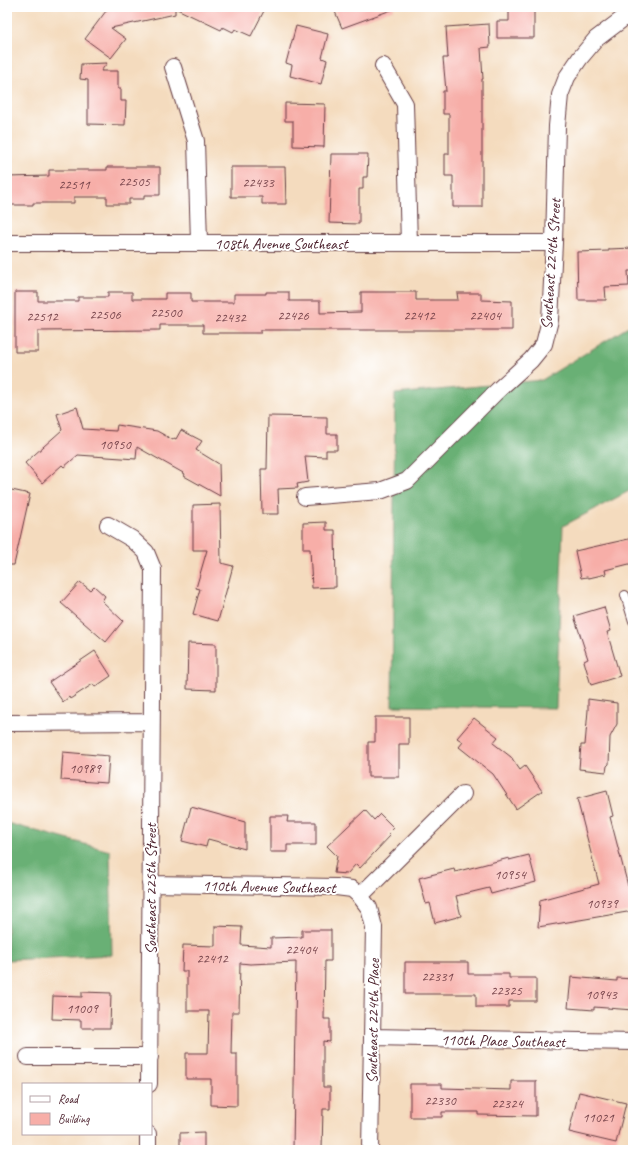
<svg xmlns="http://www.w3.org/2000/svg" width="640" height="1157" font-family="Caveat,sans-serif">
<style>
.forest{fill:#69b075;stroke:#5a6850}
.building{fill:#f7aea8}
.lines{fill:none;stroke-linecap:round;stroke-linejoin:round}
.service-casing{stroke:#643b41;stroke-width:10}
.minor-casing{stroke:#643b41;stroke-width:18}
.service{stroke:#fff;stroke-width:8}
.minor{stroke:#fff;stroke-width:16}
.labels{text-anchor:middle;stroke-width:4;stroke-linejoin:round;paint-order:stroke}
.number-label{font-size:14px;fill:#75434a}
.street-label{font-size:16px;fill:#4a1f2b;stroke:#fff}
</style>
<rect width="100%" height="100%" fill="#fff"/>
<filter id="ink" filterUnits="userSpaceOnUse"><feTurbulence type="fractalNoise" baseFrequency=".025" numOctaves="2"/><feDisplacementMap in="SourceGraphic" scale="8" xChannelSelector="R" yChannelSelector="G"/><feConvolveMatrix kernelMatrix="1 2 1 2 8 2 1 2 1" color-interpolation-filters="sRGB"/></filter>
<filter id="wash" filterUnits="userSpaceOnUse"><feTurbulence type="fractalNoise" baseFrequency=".012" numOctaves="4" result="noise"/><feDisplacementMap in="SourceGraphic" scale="16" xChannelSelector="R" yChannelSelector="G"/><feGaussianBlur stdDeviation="0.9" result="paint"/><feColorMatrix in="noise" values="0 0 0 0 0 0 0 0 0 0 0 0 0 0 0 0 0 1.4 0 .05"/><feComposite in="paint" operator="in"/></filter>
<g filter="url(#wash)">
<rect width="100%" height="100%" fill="#f4dbbe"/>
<path class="forest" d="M633,324V489L563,526L556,708L392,706L395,394L542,380Z
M7,823L110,851L112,955L7,960Z"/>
<g id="blocks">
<path class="building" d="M109,7H266L251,36L235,29L233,32L223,27L221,30L175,8V14L111,28L126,39L111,58L85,39Z
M333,7H393L394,9L342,28Z
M509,9H534V38H497V21H509Z
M489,24L490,47L481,48L483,79H482V207H453V176H445V154H449V114H443V91H446L443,58H448L446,27Z
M296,26L328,34L322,58L327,60L321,84L290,76L292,65L286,63Z
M107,63L101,71H118V89H121V101H126L125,125L88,124V80L80,79L81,64Z
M285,103L325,104L324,147L293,146V121H285Z
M331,154H368L367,177H363V189H359V224L329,223Z
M107,167H160V195H144V199H129V204H107V197H74V203H33V205H7V177L49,176V170H107Z
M231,167H285L286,204H262V197H231Z
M633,248V271H628L629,286L605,287L606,300H578L577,252L609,251V249Z
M15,292H38V301H78V297H108V292H132V299H165V293H191V302H234V294H266V292H289V301H320V313L361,312V292H416V300H458L457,293H481V300L512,301V330H261V333H203V325H160V330L38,331V352H15Z
M77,407L83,429L116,431L117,425L157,431L173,440L174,438L176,439L181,430L202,441L196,450L219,464L220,496L184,476L185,474L137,447L136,459L78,455L64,467L62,465L42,483L25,463L62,430L57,414Z
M268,416L327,417V434H337V450H326V457L305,456L308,482L297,484L298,488L278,489L279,514H262L261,469H267Z
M7,489L30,494L14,565H7Z
M220,504L221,563L233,566L218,621L193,614L200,589L196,588L207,550H193V505Z
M326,522V530H335L336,587L312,588L310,549H303V523Z
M633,538V563L605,570L606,574L589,578L587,577L581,578L575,551Z
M80,582L90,590L94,586L105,596L102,601L123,621L106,642L61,603Z
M604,607L611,631L607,632L620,676L591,685L584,661L588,659L574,616Z
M188,643L216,644V690L187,689Z
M95,651L111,676L95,687L93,684L70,699L69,697L63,702L49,682Z
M588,699L617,703V724L610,737L609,764L607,766L606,772L579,769L581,745H585L588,710Z
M375,717H409V744H399V777H368V742H375Z
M474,718L498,737L493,743L511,757L520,770L525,766L542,791L516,809L493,774L459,747L463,742L457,738Z
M63,752L109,756L107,783L61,780Z
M607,791L613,816L610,817L628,886H633V911L538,927L540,900L599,884L577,799Z
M191,807L245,822V849L208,839L206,847L182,841Z
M365,810L374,820L380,814L394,828L388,834L390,836L360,868L356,864L347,874L334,873L337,856L327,846Z
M270,816H288L287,822H316V845H287V852H270Z
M529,855L536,882L491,894L489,888L456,896L461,916L435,923L430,903L426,904L419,878L454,869L455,872L509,858V860Z
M215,926L242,927L241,945L271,947V938L302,937V930H331V961H325L324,1019H330V1042L323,1041V1087H330V1109H323L322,1150H293L296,962L250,964L240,963L239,1012H232L231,1054H237V1106L211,1105V1079H186V1053H208L209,1011H187V971H182L183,945L215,946Z
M405,962H468V974H509V978H536V1001H509V1007H476V994H405Z
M571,977L617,981V978L633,979V1010L594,1007V1010L568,1008Z
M82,992L111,993L110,1028H81V1020L52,1019L53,996L82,997Z
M511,1081H536V1116L478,1115V1112H442V1117H410V1084H442V1088L511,1090Z
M579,1092L626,1103L616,1143L569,1132Z
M204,1132V1150H180V1133Z"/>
</g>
</g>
<g filter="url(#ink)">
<use href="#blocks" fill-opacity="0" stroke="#643b41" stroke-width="1"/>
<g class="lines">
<g class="service-casing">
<path id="service" d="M625,595L633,621"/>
</g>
<g class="minor-casing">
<path id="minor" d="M383,66L405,104L409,243
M173,67L196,141L199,242
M7,243H554
M305,497L380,491L407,481L497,391L531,360L544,344L550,320L554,243L557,126L560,95L567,77L580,58L596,39L633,11
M108,525L132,539L146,552L153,569L149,1084
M9,723L151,722
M150,884L336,887L352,889L360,896L369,908L374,927L370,1150
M360,896L463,794
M372,1037L633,1042
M28,1057H150
M148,1150V1134"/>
</g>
<use href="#service" class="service"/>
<use href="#minor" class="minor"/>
</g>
</g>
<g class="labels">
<g class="number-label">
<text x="134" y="186">22505</text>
<text x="258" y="187">22433</text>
<text x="74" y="189">22511</text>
<text x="166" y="317">22500</text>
<text x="105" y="319">22506</text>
<text x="293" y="320">22426</text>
<text x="419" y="320">22412</text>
<text x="485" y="320">22404</text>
<text x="42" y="321">22512</text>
<text x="230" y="322">22432</text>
<text x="115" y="449">10950</text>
<text x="85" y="773">10989</text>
<text x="510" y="879">10954</text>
<text x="602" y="908">10939</text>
<text x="301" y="954">22404</text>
<text x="212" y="963">22412</text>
<text x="437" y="981">22331</text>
<text x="506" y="995">22325</text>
<text x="601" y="999">10943</text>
<text x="82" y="1013">11009</text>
<text x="440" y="1105">22330</text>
<text x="507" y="1108">22324</text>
<text x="598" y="1122">11021</text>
</g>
<g class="street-label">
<text x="281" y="249">108th Avenue Southeast</text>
<text transform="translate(550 264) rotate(-86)" y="6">Southeast 224th Street</text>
<text transform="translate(269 886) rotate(1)" y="6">110th Avenue Southeast</text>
<text transform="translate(150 889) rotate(-90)" y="6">Southeast 225th Street</text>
<text transform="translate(372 1021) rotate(-89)" y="6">Southeast 224th Place</text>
<text transform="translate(503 1040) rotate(1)" y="6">110th Place Southeast</text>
</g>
</g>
<rect width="640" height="1157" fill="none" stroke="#fff" stroke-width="24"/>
<rect x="22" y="1083" width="130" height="52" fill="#ffffff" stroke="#b7a5aa"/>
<rect x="30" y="1096" width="20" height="6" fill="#ffffff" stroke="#b7a5aa"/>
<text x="58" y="1103" font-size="12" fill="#4a1f2b">Road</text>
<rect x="30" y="1113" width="20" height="12" fill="#f7aea8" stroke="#b7a5aa"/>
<text x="58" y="1123" font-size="12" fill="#4a1f2b">Building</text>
</svg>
